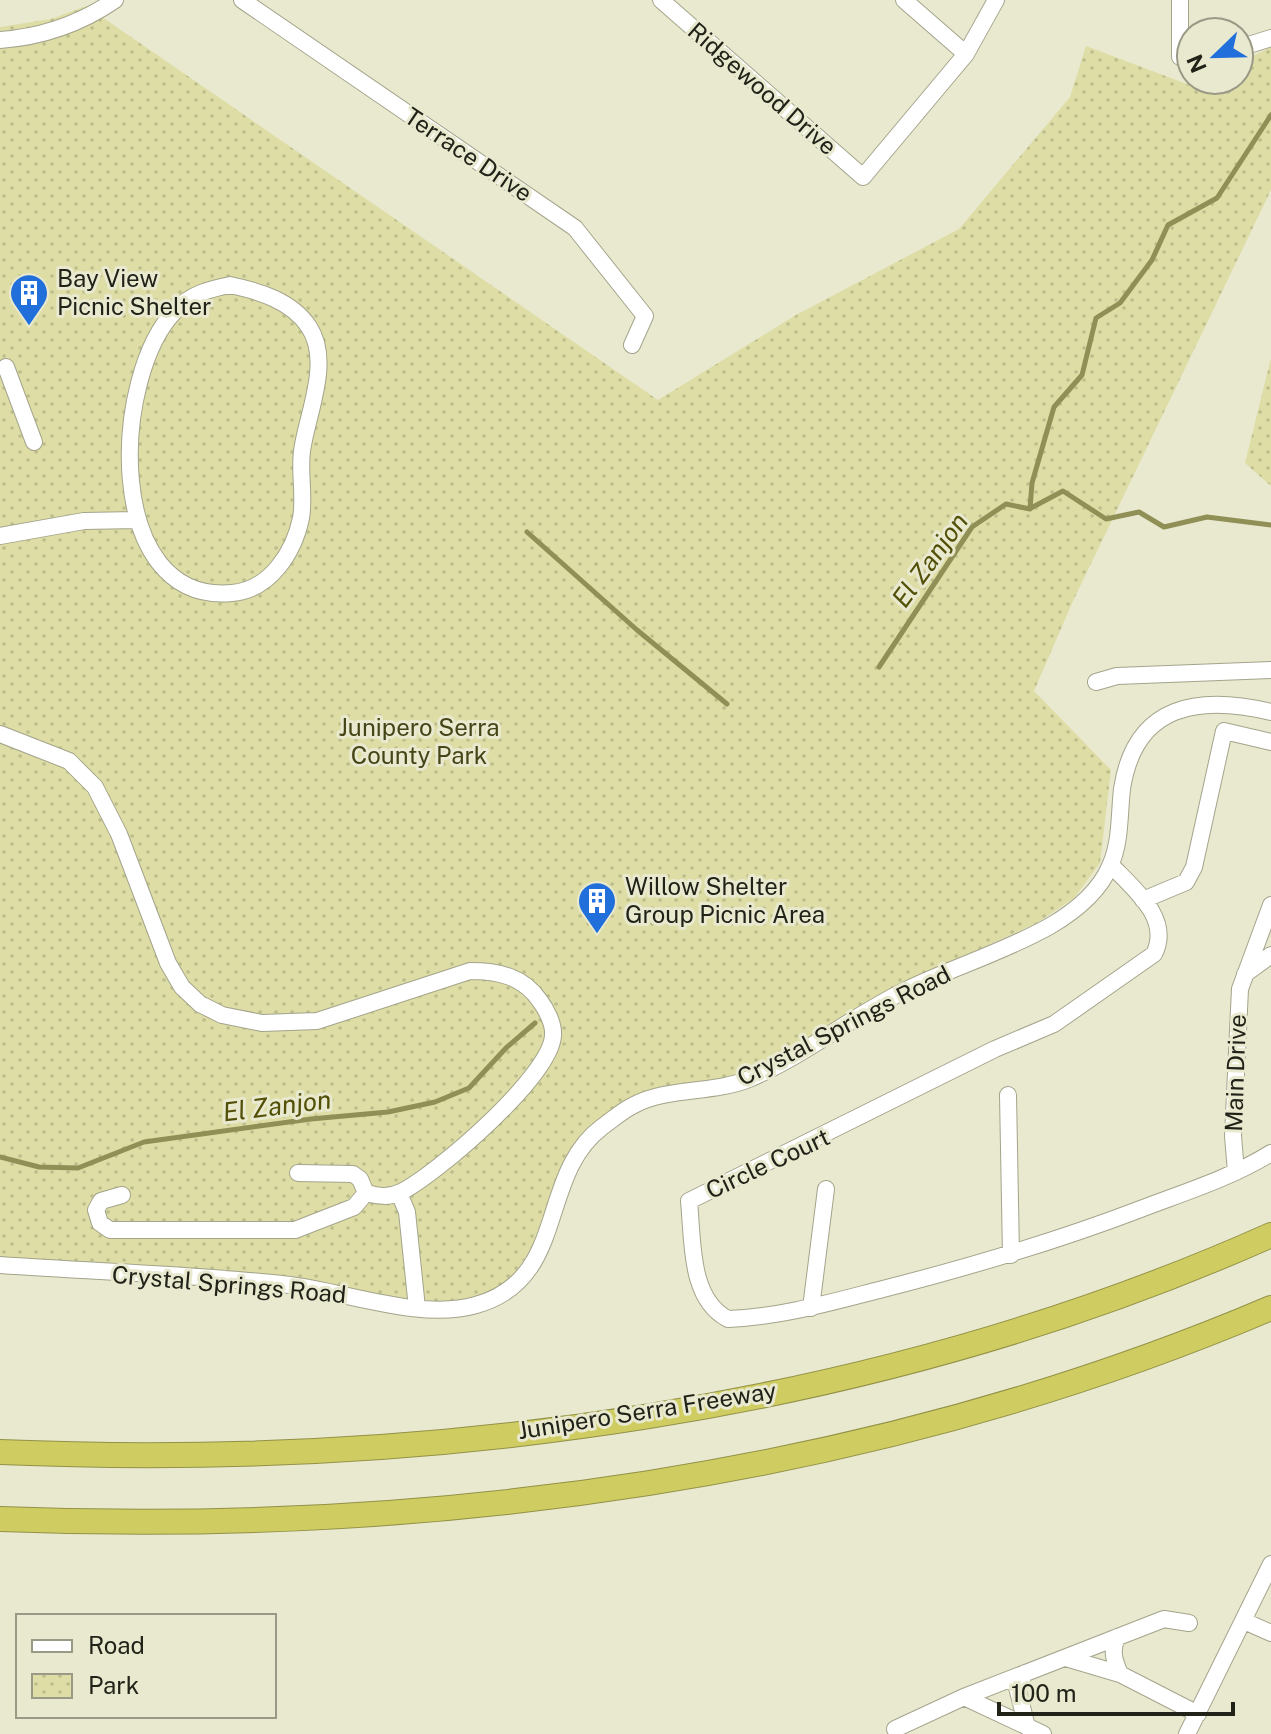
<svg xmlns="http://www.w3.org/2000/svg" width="1271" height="1734" font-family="'Public Sans',sans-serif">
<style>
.park{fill:url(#park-dots)}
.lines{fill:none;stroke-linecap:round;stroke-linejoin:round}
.stream{stroke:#909056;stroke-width:5}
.minor-casing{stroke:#a4a48c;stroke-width:18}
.highway-casing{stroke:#929147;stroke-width:26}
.minor{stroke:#fff;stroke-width:16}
.highway{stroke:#cfcd61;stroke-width:24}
.labels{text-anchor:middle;stroke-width:6;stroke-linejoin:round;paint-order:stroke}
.street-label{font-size:24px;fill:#212218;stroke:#e9e9d0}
.poi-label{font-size:24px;fill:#212218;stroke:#e9e9d0;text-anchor:start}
.park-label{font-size:24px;fill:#464517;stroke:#e9e9d0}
.water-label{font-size:26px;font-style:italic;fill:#525007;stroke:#e9e9d0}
</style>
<defs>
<pattern id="park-dots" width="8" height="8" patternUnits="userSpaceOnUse" patternTransform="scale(2)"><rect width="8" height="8" fill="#dddda5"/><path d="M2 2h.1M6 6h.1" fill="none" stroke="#bdbd8d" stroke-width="1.8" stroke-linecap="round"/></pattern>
</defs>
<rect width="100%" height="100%" fill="#e9e9d0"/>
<path class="park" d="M86,6L658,400L796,315L959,229L1070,97L1086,46L1192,86L1204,80H1239V63L1271,47V190L1073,601L1034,691L1111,770L1100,863L1074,898L1037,923L891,989L735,1080L610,1114L551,1196L532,1246L513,1278L492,1295L440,1303L361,1292L0,1260V27L51,19Z
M1271,358V486L1245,463Z"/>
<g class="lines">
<path class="stream" d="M1031,508L1063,491L1106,519L1139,512L1164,527L1207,517L1271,525
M1030,509L1032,483L1054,407L1082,375L1096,318L1120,303L1152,260L1168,225L1217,198L1271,115
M527,532L637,630L727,704
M879,667L972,527L1006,504L1030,509
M0,1157L39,1167L78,1168L144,1142L311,1119L388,1112L435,1102L469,1088L506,1048L535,1023"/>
<g class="minor-casing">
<path id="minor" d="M242,0L575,228L645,316L632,345
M661,0L863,177L966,54L996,0
M904,0L966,54
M1180,0V57L1191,56
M0,40C42,37 80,24 115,0
M1239,48L1271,38
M230,285C259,291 292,301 309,327C332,362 307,414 302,451C299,473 305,497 301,518C294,552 270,590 232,593C102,605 111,374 176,310C191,294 210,289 230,285Z
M6,367L34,442
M0,536L84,521L136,520
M1096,682L1117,676L1271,670
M0,734L69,761L95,787L119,834L168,963L182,987L200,1004L222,1015L262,1023L317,1021L470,971C498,971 523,976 540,1001C546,1009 554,1024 553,1035C552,1075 437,1174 401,1192C389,1198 378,1196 366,1193
M1111,865C1134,889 1172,919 1154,954L1054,1024L995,1049L689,1201C693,1240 689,1299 728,1319C781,1317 832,1302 883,1289C969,1267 1054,1242 1138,1210C1182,1193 1231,1178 1271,1153
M1143,900L1186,882L1194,867L1224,731L1271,742
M1245,974L1271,955
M1008,1095L1011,1255
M1236,1172L1233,1136L1240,989L1271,905
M399,1193L407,1212L417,1308
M122,1195L101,1201L96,1210L100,1223L110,1230H295L354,1207L366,1193L360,1179L353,1174L298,1173
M0,1265C96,1272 194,1274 290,1285C346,1292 422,1321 476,1305C569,1279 537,1176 602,1127C612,1120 623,1110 634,1105C668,1087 712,1094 749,1079C804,1056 852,1016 906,990C953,967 1004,952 1050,926C1074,912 1099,892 1110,866C1121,842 1119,815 1122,789C1135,703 1200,695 1271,712
M811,1308L826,1189
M1244,1621L1271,1633
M1117,1637C1111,1651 1114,1660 1120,1674
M1066,1658L1120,1674L1198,1714
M1025,1673L1017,1687L1027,1727
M964,1697L1043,1734
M895,1729L964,1697L1164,1619L1189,1623
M1187,1734L1271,1564"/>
</g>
<g class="highway-casing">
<path id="highway" d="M0,1452C428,1470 877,1411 1271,1235
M0,1519C429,1536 874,1477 1271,1308"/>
</g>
<use href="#minor" class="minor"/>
<use href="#highway" class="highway"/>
</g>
<defs>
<g id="building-pin" transform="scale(2)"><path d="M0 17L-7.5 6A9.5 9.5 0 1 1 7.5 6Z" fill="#216fda" stroke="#e9e9d0"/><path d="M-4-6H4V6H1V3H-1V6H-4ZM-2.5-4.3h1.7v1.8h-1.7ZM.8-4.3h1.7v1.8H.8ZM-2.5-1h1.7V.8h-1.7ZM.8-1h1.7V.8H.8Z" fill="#fff"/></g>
</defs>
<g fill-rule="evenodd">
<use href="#building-pin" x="29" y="293"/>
<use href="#building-pin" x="597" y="901"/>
</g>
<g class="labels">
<g class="street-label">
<text transform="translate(762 89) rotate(41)" y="8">Ridgewood Drive</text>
<text transform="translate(468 155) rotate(34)" y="8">Terrace Drive</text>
<text transform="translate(844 1026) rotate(-27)" y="8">Crystal Springs Road</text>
<text transform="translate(1236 1073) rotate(-88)" y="8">Main Drive</text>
<text transform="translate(768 1164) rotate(-25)" y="8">Circle Court</text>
<text transform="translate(229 1285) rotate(5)" y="8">Crystal Springs Road</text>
<text transform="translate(647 1411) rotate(-9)" y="8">Junipero Serra Freeway</text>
</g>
<g class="poi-label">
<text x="57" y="287">Bay View<tspan x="57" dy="28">Picnic Shelter</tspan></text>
<text x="625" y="895">Willow Shelter<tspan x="625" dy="28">Group Picnic Area</tspan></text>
</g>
<g class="park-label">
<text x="419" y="736">Junipero Serra<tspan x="419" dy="28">County Park</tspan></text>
</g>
<g class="water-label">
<text transform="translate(930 560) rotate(-54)" y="9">El Zanjon</text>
<text transform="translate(277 1106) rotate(-7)" y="9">El Zanjon</text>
</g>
</g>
<rect x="16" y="1614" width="260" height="104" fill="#e9e9d0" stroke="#999986" stroke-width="2"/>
<rect x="32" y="1640" width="40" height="12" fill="#ffffff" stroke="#999986" stroke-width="2"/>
<text x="88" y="1654" font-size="24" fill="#212218">Road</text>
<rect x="32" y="1674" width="40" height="24" fill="url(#park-dots)" stroke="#999986" stroke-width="2"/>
<text x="88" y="1694" font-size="24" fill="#212218">Park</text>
<g transform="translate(1215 56) rotate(247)"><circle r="38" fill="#e9e9d0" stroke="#999986" stroke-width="2"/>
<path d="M0-6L14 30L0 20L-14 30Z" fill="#216fda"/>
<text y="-12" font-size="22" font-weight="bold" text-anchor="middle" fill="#212218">N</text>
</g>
<path d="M999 1702v12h234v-12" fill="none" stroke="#212218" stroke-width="4"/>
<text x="1011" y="1702" font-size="24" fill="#212218" stroke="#e9e9d0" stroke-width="6" paint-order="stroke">100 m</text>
</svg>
